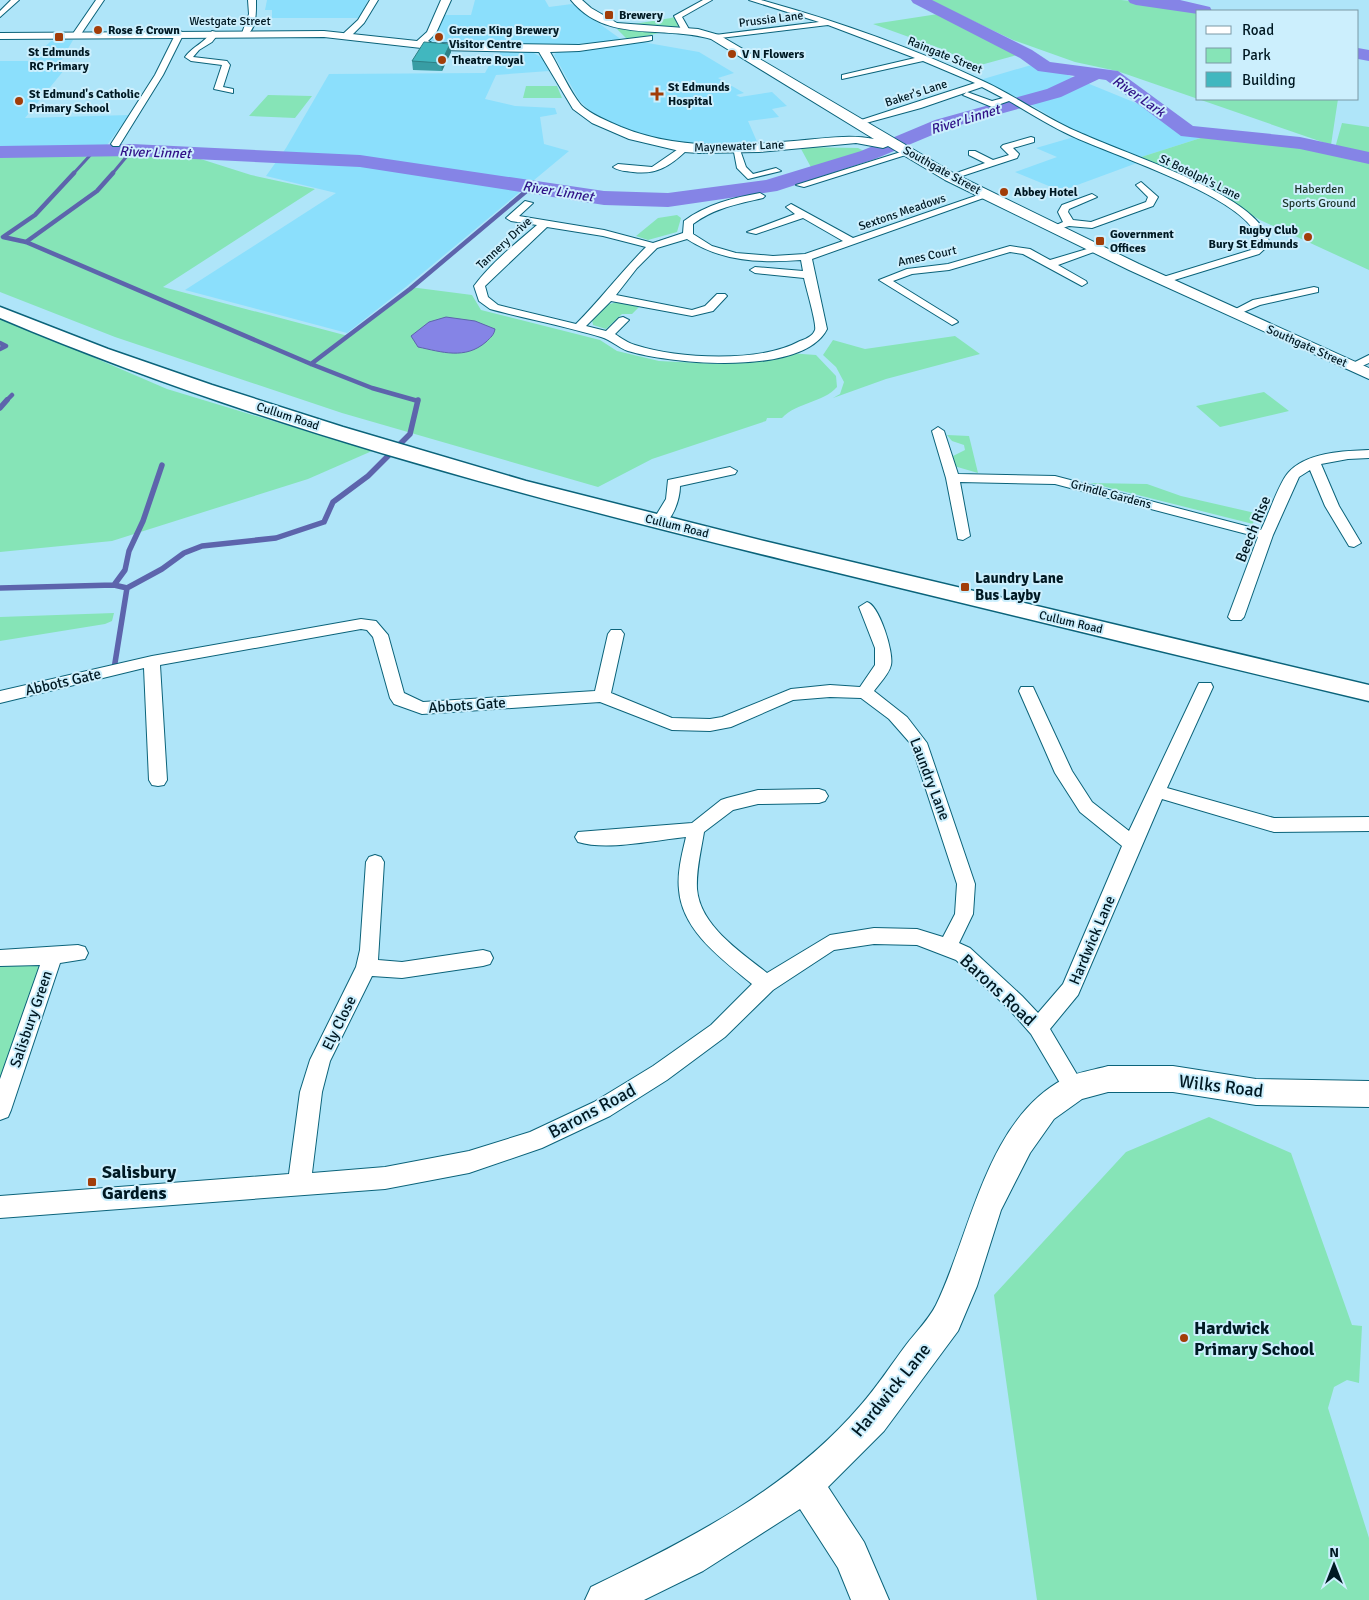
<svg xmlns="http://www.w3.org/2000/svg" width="1369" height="1600" font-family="Signika,sans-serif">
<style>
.built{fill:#8bdffc}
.green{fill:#86e4b7}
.water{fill:#8584e6;stroke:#5d64ac}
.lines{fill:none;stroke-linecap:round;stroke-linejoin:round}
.stream-far2{stroke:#5d64ac;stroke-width:3}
.stream-far1{stroke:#5d64ac;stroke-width:4.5}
.stream{stroke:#5d64ac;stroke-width:5.5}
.river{fill:#8584e6;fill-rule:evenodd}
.street-casing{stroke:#0b637a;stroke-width:2}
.secondary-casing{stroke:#0b637a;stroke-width:2}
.primary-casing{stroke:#0b637a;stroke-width:3}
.street{fill:#fff;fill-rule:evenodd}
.secondary{fill:#fff;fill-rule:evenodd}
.primary{fill:#fff;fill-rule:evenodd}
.wall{fill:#389da4}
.shaded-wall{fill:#2e8086}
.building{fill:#41b7bf;stroke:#2e8086}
.poi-dot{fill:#a23d09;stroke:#cceffd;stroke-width:2}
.labels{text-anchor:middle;stroke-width:4;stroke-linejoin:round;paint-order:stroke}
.far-poi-label{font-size:12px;font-weight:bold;fill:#001923;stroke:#cceffd;text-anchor:start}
.far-street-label{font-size:12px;fill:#001923;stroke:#cceffd}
.far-park-label{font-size:12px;fill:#1c3328;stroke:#cceffd}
.far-water-label{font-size:14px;font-style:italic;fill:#2f1087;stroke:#cceffd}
.street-label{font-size:15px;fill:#001923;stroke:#cceffd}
.poi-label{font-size:15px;font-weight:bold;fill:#001923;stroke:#cceffd;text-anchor:start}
.near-street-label{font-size:18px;fill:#001923;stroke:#cceffd}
.near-poi-label{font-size:18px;font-weight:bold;fill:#001923;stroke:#cceffd;text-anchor:start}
</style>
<rect width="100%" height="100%" fill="#afe5f9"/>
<path class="built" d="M267,0H368L359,18H272V10H265Z
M475,0H545L549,7L572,4L622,40L541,47L428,41L444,15H471Z
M73,40L59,64H69L25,118L129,115L102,152L0,155V61H30L51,41Z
M642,42L699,52L734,73L718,78L744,93L736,95L740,97L772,92L787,106L772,109L779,117L748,121L758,144H705L661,140L621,128L590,111L579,100L554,55L557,52H577Z
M501,50H529L542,58L549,71L496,75L485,99L515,106L555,108L557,114L540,117L544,144L569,151L407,286L347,333L185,290L336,193L266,176L286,148L329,74L485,73L493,58H498Z
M1038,63L1158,112L1184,132L1210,135L1138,158L1070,128L1023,100L980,80Z
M1074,137L1137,163L1061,191L1015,172L1057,157L1036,148Z"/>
<path class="green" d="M929,0H1121L1172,5L1198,13V99H1338L1331,145L1117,71L1075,62L1013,40Z
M938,14L1024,53L977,66L942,49L873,24Z
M674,17L680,28L628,25L671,18Z
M617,29L653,30L659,33L628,40Z
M526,86H557L562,98H523Z
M268,95L312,96L295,118L249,116Z
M1342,123L1369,127V157L1335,148Z
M1210,135L1303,145L1369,160V270L1260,220L1216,193L1138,158Z
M800,147L858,148L868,153L813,171Z
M104,153L188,155L251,175L315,189L163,287L348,336L410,287L472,295L481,310L600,340L617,351L659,361L720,364L788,353L816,355L836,376L837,387C823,403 797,402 782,418H767L766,421L652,459L598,487L342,413L115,337L0,292V154Z
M677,215L681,218L677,232L648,240L636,236L658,218Z
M617,302L639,307L632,314H622L606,329L593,325L592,320L606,305Z
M0,317L167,389L372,451L308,479L112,541L0,552Z
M955,336L980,354L886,379L833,398L840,394L844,382L836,367L823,355L833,340L865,349Z
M1264,392L1289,411L1220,427L1196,406Z
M947,435L969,436L978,473L954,466L953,456L965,450L964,445L952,441Z
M1090,483L1147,484L1181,496L1255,513L1253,524Z
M114,613L112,621L105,624L0,641V617Z
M0,963L37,964L40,974L0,1083Z
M1209,1117L1291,1153L1352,1325L1362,1326L1359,1383L1347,1380L1334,1387L1328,1408L1369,1538V1600H1037L994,1295L1126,1152Z"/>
<path class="water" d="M446,317L475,321L495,329C494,335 491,337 486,342C465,360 442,352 418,347L411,336L429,322Z"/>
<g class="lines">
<path class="stream-far2" d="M73,174L95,150
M112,174L132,150"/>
<path class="stream-far1" d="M74,173L35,215L3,237L26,242L311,364L372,388L418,401
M26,242L97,191L113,173
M0,343L6,346L0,349
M311,364L410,289L530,188
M6,401L12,395"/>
<path class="stream" d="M0,408L7,400
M114,585L125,570L129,551L143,521L162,465
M0,588L114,585L127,588L162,569L184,553L202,546L276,538L324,522L333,502L368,476L410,434L418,400
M114,669L127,588"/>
<path class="river" d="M911,0H932L1032,50L1050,62L1118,71L1193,126L1300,137L1369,152V164L1300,149L1181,136L1106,80L1099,79L1061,97L949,128L875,159L777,191L668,207L604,205L360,167L132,156L0,158V146L132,144L360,155L604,191L668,193L766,180L861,151L935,120L1047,89L1075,76L1038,71L1020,58L913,3Z
M1128,0H1180L1210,7L1212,11H1198V14L1136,5L1130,3Z
M1358,48L1369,50V61L1358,59Z"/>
<g class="street-casing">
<path id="street" d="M11,0H19L0,17V11Z
M96,0H104L79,37H73L72,35Z
M248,0H256C256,11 257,30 246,35L242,33L249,14Z
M370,0H378L364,23L350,37H344V33L358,20Z
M703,0H712L682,17L690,31L683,33L674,16Z
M749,0H761C837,21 913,48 985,82C1017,97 1046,118 1078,132C1123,153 1235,188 1262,227C1266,232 1268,238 1270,244L1259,254L1168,282H1160V278L1251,250L1260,243C1258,239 1256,233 1253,229C1228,192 1115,156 1072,136C1050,126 1030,113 1009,101L992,107L963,95L967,92L992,101L1003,98L982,87L921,108L855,126V122L975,83L923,61L842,79V75L915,58L828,25L712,39V35H715L819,22Z
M180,31L184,33L163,75L119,146H113L111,144L155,75L176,33Z
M212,31L219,33L212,42L199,50L193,57L227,61L230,65L223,87L233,89V93L214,89L222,65L191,61L185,57C193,46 205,43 212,31Z
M1031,137L1034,138V142L1013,148L1019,154L1017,158L953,179L945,177L985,163L969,155V151H975L993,160L1009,155L1001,147L1003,145Z
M684,145L687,146V150C670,166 657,175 633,172C626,171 618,171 613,167L618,164L652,167Z
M733,147H739L746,167L753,174L776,168L781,171L748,179L737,168Z
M904,151L912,153L804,187L796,185Z
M1141,182L1158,197L1153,206L1092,228L1069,226L1059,229L1054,226L1063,222L1058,212L1062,205L1092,194L1097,197L1069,209L1068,212L1073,220L1091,222L1146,202L1148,197L1136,185Z
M760,193L765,196L763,198C738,204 714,208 693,224V234L712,246L736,253L773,256L805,254L843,241L803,218L756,234L747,232L795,214L786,207L791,204L853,238L984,193L992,195L812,259L827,329C803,377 671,364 628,351C619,348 611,340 601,337C565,326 527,319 490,309L479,301L474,286C491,263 515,244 537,225L511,221L506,218L525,201L533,203L519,216L604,230L653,243L683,233L684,221C707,204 733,198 760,193ZM547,227L603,236L646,247C621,272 601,299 576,324L498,305L488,297L485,286ZM687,239C722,262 760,263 801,260L803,271L755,267L750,270L755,273L804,278C806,288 817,324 815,330C813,336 806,339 800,341C760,363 679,359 635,345C628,343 621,338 615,334L629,320L623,317L619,318L606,331L586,326L611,301L692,316L713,311L727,296L725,294H717L705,306L692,310L616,295L637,268L657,248Z
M1010,246L1030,249L1050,260L1097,246L1102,249L1058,265L1086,281L1087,283L1082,286L1023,254L1010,252L949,270L912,274L893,281L956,320L958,322L952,325L879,280L907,269L948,264Z
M1314,287L1318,288V292L1260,305L1234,316L1228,313L1253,300Z
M1369,355V363L1353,370L1347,366Z
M938,427L944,431L958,474L1055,476L1261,530C1268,516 1279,483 1288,473C1306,452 1344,451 1369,450V458L1348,459L1321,464L1339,506L1361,543L1354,547L1349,546L1325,506L1310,470L1299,477L1273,535L1244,617L1241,620H1231L1228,617L1258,537L1055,484L960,482L970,536L963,540L958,539L946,478L932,431Z
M730,467L737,471L735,474L680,486C680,498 673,523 659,526L654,525L652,522L666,499L668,480Z
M867,602C879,605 894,652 891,665C889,674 879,684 874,691L907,717L927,743L975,884L973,914L959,943L970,948L1022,996L1038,1013L1063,984L1122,846L1080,812L1055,773L1019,691L1021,687H1033L1072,771L1092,802L1129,831L1197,687L1199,683H1211L1213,687L1167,788L1274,818L1369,817V831L1274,832L1162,799L1078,995L1050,1029L1085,1088L1081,1095L1074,1098L1067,1095L1031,1034L1008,1008L956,960L917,945L874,944L834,950L773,990L725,1037L667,1080L610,1116L542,1148L469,1173L385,1189L0,1218V1196L289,1174L300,1092L310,1060L356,967L360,950L366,862L369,857L375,855L381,857L384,862L378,960L402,962L483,950L490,952L493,958L490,964L483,966L402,978L372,976L330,1061L322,1092L312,1173L385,1167L469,1151L530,1132L594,1102L653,1066L711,1025L752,984C723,960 682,931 679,890C677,873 682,854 686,837C655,840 607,851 578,842L575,837L578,832L692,823L721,800L727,798L758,790L819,789L825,791L828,796L825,801L819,803L758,804L733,810L704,832C701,851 696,870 697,889C700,926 741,952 767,973L830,935L874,928L917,929L943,937L955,914L957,884L911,744L889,719L861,698L830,697L793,700L731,727L710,731L672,730L600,702L422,714L394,704L390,698L373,637L367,630L361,629L160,665L167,780L164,785L158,786L152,785L149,780L144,668L0,703V691L152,656L361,619L376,621L388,635L404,693L423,702L595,691L608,634L611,630H621L624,634L611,693L672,718L710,719L722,717L791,689L830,685L860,687L875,665V648L859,607Z
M78,945L85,947L88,953L85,959L60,963L11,1110L8,1117L0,1120V1079L40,965L0,966V950Z"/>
</g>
<g class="secondary-casing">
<path id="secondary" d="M441,0H451L436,33L428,41L432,43L579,45L652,36V40L648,41L579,51L550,52C559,67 570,92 581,105C591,115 608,121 621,127C677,150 736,146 794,141C821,139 848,134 874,139L711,39C663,25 607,44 571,0H582L591,8L617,23L698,29L719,35L955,174L1139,264L1369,368V379L1129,270L945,180L888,146L883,148L856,143L759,152L699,153L684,152L629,139L592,123L573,109L539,52L439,50L324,37L0,39V33L324,31L417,41L427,32Z
M1108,1066H1173L1256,1079L1369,1081V1107L1256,1105L1173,1092H1108L1082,1099L1054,1119L1030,1153L1001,1210L977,1286L958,1331L884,1431L828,1487L864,1542L889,1600H851L838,1568L800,1509L703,1571L644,1600H585L591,1587C688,1540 789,1489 860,1406C877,1387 891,1365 906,1345C916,1332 929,1319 936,1305C971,1233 986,1120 1064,1079C1077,1072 1094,1070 1108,1066Z"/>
</g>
<g class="primary-casing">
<path id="primary" d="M0,307L108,349L212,385L343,427L526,481L764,541L1369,685V701C1174,655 980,607 785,560C520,495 252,425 0,318Z"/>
</g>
<use href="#street" class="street"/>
<use href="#secondary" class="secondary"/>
<use href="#primary" class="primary"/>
</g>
<path class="wall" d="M450,44L451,52L442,71L413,70L412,61Z"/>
<path class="shaded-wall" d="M450,44L451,52L442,71L441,63Z"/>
<path class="building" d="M424,42L450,44L441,63L412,61Z"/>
<g class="poi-dot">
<rect x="604" y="10" width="10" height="10" rx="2.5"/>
<circle cx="98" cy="30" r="5"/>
<rect x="54" y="32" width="10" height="10" rx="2.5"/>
<circle cx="439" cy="37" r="5"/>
<circle cx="732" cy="54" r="5"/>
<circle cx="442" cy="60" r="5"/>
<path d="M654.5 86.5h5v5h5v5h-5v5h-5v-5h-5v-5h5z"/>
<circle cx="19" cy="101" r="5"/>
<circle cx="1004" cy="192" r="5"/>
<circle cx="1308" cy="237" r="5"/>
<rect x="1095" y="236" width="10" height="10" rx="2.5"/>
<rect x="960" y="582" width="10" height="10" rx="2.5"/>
<rect x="87" y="1177" width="10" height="10" rx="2.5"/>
<circle cx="1184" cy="1338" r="5"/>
</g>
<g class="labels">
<g class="far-poi-label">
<text x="619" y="19">Brewery</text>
<text x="108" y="34">Rose &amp; Crown</text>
<text x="449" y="34">Greene King Brewery<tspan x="449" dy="14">Visitor Centre</tspan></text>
<text x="59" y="56" text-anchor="middle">St Edmunds<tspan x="59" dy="14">RC Primary</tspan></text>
<text x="742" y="58">V N Flowers</text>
<text x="452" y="64">Theatre Royal</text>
<text x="668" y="91">St Edmunds<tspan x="668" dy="14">Hospital</tspan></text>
<text x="29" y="98">St Edmund's Catholic<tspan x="29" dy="14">Primary School</tspan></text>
<text x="1014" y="196">Abbey Hotel</text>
<text x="1298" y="234" text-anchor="end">Rugby Club<tspan x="1298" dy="14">Bury St Edmunds</tspan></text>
<text x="1110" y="238">Government<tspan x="1110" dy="14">Offices</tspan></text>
</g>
<g class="far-street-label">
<text transform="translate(771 19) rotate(-7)" y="4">Prussia Lane</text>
<text x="230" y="25">Westgate Street</text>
<text transform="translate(945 55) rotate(22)" y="4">Raingate Street</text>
<text transform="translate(916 93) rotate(-18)" y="4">Baker's Lane</text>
<text transform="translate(739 146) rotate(-2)" y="4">Maynewater Lane</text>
<text transform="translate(942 170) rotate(29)" y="4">Southgate Street</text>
<text transform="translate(1200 177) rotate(26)" y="4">St Botolph's Lane</text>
<text transform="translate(902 212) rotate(-19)" y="4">Sextons Meadows</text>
<text transform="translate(504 243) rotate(-43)" y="4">Tannery Drive</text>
<text transform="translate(927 256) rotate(-12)" y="4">Ames Court</text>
<text transform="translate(1307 346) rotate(24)" y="4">Southgate Street</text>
<text transform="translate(288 416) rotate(18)" y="4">Cullum Road</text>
<text transform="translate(1111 494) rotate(15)" y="4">Grindle Gardens</text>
<text transform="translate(677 526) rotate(14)" y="4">Cullum Road</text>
<text transform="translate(1071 622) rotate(13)" y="4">Cullum Road</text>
</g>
<g class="far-park-label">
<text x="1319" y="193">Haberden<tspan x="1319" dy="14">Sports Ground</tspan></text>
</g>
<g class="far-water-label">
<text transform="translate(1139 96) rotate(35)" y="5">River Lark</text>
<text transform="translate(965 119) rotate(-17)" y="5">River Linnet</text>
<text transform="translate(155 152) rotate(2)" y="5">River Linnet</text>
<text transform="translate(558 191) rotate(9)" y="5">River Linnet</text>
</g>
<g class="street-label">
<text transform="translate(1253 529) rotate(-68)" y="5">Beech Rise</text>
<text transform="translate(63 682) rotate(-13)" y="5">Abbots Gate</text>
<text transform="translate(467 705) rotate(-4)" y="5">Abbots Gate</text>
<text transform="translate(930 779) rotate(69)" y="5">Laundry Lane</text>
<text transform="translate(1092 940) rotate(-67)" y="5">Hardwick Lane</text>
<text transform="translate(31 1019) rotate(-71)" y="5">Salisbury Green</text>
<text transform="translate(339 1023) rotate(-64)" y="5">Ely Close</text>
</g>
<g class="poi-label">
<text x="975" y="583">Laundry Lane<tspan x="975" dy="17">Bus Layby</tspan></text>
</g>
<g class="near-street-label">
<text transform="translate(998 990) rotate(43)" y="6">Barons Road</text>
<text transform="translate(1221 1086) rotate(7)" y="6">Wilks Road</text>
<text transform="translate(592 1111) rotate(-28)" y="6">Barons Road</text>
<text transform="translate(891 1390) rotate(-51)" y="6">Hardwick Lane</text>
</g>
<g class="near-poi-label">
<text x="102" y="1178">Salisbury<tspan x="102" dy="21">Gardens</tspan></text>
<text x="1194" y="1334">Hardwick<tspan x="1194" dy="21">Primary School</tspan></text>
</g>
</g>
<rect x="1196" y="10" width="162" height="90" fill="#cceffd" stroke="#7a99a6"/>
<rect x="1206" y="26" width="25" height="8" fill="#ffffff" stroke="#7a99a6"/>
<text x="1242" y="35" font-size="15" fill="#001923">Road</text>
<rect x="1206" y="48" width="25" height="15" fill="#86e4b7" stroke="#7a99a6"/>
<text x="1242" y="60" font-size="15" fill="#001923">Park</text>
<rect x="1206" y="72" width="25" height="15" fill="#41b7bf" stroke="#7a99a6"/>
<text x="1242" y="85" font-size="15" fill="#001923">Building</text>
<g transform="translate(1334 1565)" stroke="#cceffd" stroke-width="4" paint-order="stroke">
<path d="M0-4L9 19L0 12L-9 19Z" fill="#001923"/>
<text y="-8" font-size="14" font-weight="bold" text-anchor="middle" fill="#001923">N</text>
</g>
</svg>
